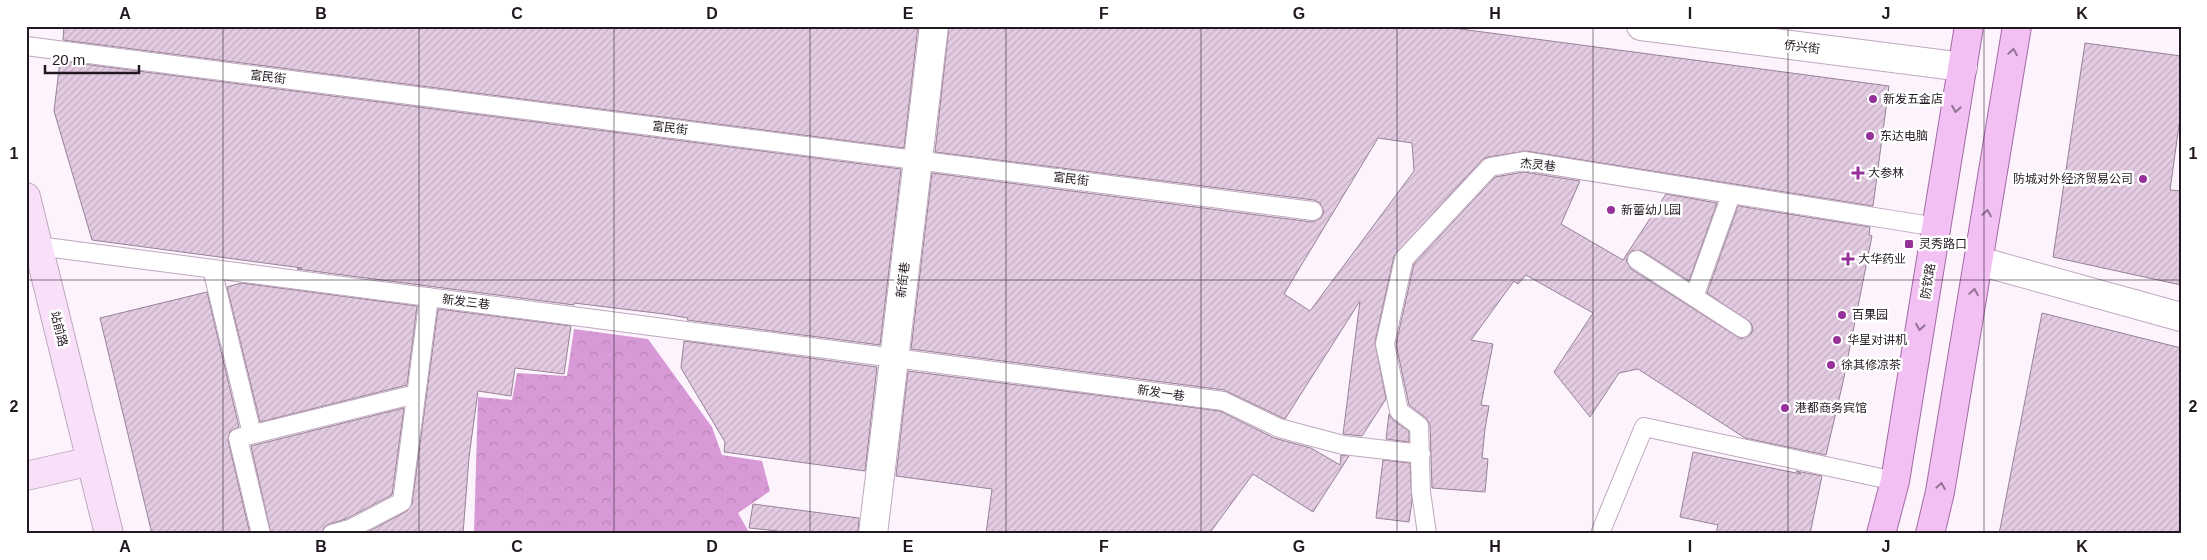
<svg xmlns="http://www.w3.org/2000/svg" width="2207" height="560" font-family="Arial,'Noto Sans SC',sans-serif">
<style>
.forest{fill:url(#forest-crowns)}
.building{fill:url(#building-hatch);stroke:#978297;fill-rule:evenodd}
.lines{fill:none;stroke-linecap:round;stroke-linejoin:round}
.lane-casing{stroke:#bfa8be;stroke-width:20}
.street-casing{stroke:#bfa8be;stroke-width:30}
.secondary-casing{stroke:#bfa8be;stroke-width:30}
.primary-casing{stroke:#a36aa3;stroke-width:30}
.lane{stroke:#fff;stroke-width:18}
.street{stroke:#fff;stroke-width:28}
.secondary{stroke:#f8e0f8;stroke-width:28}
.primary{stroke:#f2c0f2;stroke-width:28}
.oneway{stroke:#947494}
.grid{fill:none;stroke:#211821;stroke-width:1;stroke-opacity:0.55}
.poi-dot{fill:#953198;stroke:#fff;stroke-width:2}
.labels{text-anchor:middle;stroke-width:5;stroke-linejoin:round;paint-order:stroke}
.street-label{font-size:12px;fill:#211821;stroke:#fff}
.poi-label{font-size:12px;fill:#211821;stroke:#fff;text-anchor:start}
.neatline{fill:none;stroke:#211821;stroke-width:2}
.grid-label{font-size:16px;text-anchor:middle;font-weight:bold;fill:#211821}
</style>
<defs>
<pattern id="forest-crowns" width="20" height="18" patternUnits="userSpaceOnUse" patternTransform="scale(1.25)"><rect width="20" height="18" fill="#d79ad6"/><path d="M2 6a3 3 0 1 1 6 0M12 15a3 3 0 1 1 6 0" fill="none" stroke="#b884b7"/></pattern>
<pattern id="building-hatch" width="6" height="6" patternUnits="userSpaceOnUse" patternTransform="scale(1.25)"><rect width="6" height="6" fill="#e3cbe2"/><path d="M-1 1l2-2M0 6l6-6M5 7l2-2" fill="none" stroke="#c2aec2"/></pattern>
</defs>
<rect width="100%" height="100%" fill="#fdf3fd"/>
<path class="forest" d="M574,329L648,339L712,427L722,455L762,461L770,491L738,513L750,534H474L478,397L512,400L517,373L567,376Z"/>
<path class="building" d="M64,26H918L904,148L63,40Z
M949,26H1438L1889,86L1873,206L1526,151L1488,157L1483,159L1394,256L1375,342L1386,399L1362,436L1343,434L1360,301L1285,419L1224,390L911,349L932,173L1312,222L1321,218L1324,212L1320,203L1314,200L935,152ZM1378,138L1412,143L1414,171L1310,311L1284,294Z
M2085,43L2181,56V111L2170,190L2181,191V285L2053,257Z
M60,61L901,169L880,345L687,320L688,318L664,314L574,303V305L297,269L302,268L92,240L54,111Z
M1524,172L1580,181L1561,224L1623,260L1666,194L1717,203L1689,281L1642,251H1632L1626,260L1631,269L1741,339L1751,334L1753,329L1751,323L1707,293L1738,206L1870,227L1869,235L1872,236L1843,382L1826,455L1745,438L1638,369L1619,373L1590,417L1554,372L1593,313L1526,275L1518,284L1514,281L1471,340L1493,344L1481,405L1489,406L1485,429L1482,458L1488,459L1485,492L1432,488L1430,425L1426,418L1409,405L1396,344L1414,264L1495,177Z
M241,283L417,306L407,385L260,422L227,287Z
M207,292L239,427L230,431L228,440L250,534H152L100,318Z
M438,309L571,326L564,374L515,368L511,396L478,391L469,457L463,534H364L407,511L412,504Z
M2042,313L2181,348V534H1999Z
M684,341L877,367L865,471L724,452L725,442L681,368Z
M908,371L1220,411L1274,438L1311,448L1340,465L1341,455L1349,456L1313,512L1253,474L1209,534H986L992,489L896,476Z
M404,408L392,495L346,519L329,524L324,527L322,534H271L251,446Z
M1389,414L1393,420L1409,431V442L1386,439Z
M1693,452L1801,474L1796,471L1822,476L1810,534H1716L1718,525L1680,517Z
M1383,460L1410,463L1412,501L1409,522L1376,518Z
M753,504L859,518L858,534H777L778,531L749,528Z"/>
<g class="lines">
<g class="lane-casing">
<path id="lane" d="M26,46L1313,211
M38,246L1223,401L1279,428L1343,445L1421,454
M1637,260L1742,328
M212,269L252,434
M1694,297L1731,195
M1601,531L1644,427L1895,481
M261,534L238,438L416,394
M332,534L350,529L402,502L429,297
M1427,534L1421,492L1419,426L1399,411L1385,344L1404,259L1490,167L1524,161L1937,227"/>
</g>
<g class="street-casing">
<path id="street" d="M1641,26L1963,67
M1979,261L2181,317
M873,534L934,26"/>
</g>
<g class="secondary-casing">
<path id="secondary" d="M26,197L109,534
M26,476L91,461"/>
</g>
<g class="primary-casing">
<path id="primary" d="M1881,534L1895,481L1969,26
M1930,534L1940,492L2017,26"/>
</g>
<use href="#lane" class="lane"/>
<use href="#street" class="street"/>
<use href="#secondary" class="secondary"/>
<use href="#primary" class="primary"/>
</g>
<defs><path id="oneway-chevron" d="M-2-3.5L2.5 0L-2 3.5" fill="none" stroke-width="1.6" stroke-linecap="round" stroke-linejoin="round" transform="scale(1.25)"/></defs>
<g class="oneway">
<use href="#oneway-chevron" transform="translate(2013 52) rotate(-81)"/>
<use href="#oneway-chevron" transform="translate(1956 109) rotate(99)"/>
<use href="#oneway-chevron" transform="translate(1987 213) rotate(-81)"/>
<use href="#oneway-chevron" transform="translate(1974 292) rotate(-81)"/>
<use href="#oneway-chevron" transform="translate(1920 327) rotate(99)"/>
<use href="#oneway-chevron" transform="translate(1941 486) rotate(-80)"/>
</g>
<path class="grid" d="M223,26V534M419,26V534M614,26V534M810,26V534M1006,26V534M1201,26V534M1397,26V534M1593,26V534M1788,26V534M1984,26V534M26,280H2181"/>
<g class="poi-dot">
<circle cx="1873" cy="99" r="5"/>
<circle cx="1870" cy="136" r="5"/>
<path d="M1855.5 165.5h5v5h5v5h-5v5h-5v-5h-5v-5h5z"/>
<circle cx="2143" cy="179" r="5"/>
<circle cx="1611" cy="210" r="5"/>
<rect x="1904" y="239" width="10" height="10" rx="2.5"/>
<path d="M1845.5 251.5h5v5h5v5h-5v5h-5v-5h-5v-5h5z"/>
<circle cx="1842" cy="315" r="5"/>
<circle cx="1837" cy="340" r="5"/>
<circle cx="1831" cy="365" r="5"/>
<circle cx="1785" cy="408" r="5"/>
</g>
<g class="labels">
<g class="street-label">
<text transform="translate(1802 47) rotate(7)" y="4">侨兴街</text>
<text transform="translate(268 77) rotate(7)" y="4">富民街</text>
<text transform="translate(670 128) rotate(7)" y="4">富民街</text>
<text transform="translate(1538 165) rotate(6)" y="4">杰灵巷</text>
<text transform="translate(1071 179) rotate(7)" y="4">富民街</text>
<text transform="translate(903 280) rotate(-83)" y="4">新街巷</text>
<text transform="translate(1928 281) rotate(-81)" y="4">防钦路</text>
<text transform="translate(466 302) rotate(7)" y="4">新发三巷</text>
<text transform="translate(59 329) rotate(76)" y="4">站前路</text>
<text transform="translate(1161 393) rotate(8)" y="4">新发一巷</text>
</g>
<g class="poi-label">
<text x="1883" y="103">新发五金店</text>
<text x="1880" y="140">东达电脑</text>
<text x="1868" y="177">大参林</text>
<text x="2133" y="183" text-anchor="end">防城对外经济贸易公司</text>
<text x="1621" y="214">新蕾幼儿园</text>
<text x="1919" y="248">灵秀路口</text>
<text x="1858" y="263">大华药业</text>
<text x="1852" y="319">百果园</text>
<text x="1847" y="344">华星对讲机</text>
<text x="1841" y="369">徐其修凉茶</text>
<text x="1795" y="412">港都商务宾馆</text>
</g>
</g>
<rect width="2207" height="560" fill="none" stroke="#ffffff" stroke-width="55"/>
<path d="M45 65v8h94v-8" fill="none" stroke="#211821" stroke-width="2.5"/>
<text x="52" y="65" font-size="15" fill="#211821" stroke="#ffffff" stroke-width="4" paint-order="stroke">20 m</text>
<rect x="28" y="28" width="2152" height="504" class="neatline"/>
<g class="grid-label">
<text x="125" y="19">A</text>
<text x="321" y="19">B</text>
<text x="517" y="19">C</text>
<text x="712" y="19">D</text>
<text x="908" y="19">E</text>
<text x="1104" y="19">F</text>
<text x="1299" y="19">G</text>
<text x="1495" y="19">H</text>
<text x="1690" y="19">I</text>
<text x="1886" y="19">J</text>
<text x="2082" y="19">K</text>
<text x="14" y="159">1</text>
<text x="2193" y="159">1</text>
<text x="14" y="412">2</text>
<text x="2193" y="412">2</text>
<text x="125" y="552">A</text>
<text x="321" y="552">B</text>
<text x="517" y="552">C</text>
<text x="712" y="552">D</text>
<text x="908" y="552">E</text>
<text x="1104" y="552">F</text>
<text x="1299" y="552">G</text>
<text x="1495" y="552">H</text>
<text x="1690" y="552">I</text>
<text x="1886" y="552">J</text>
<text x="2082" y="552">K</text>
</g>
</svg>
